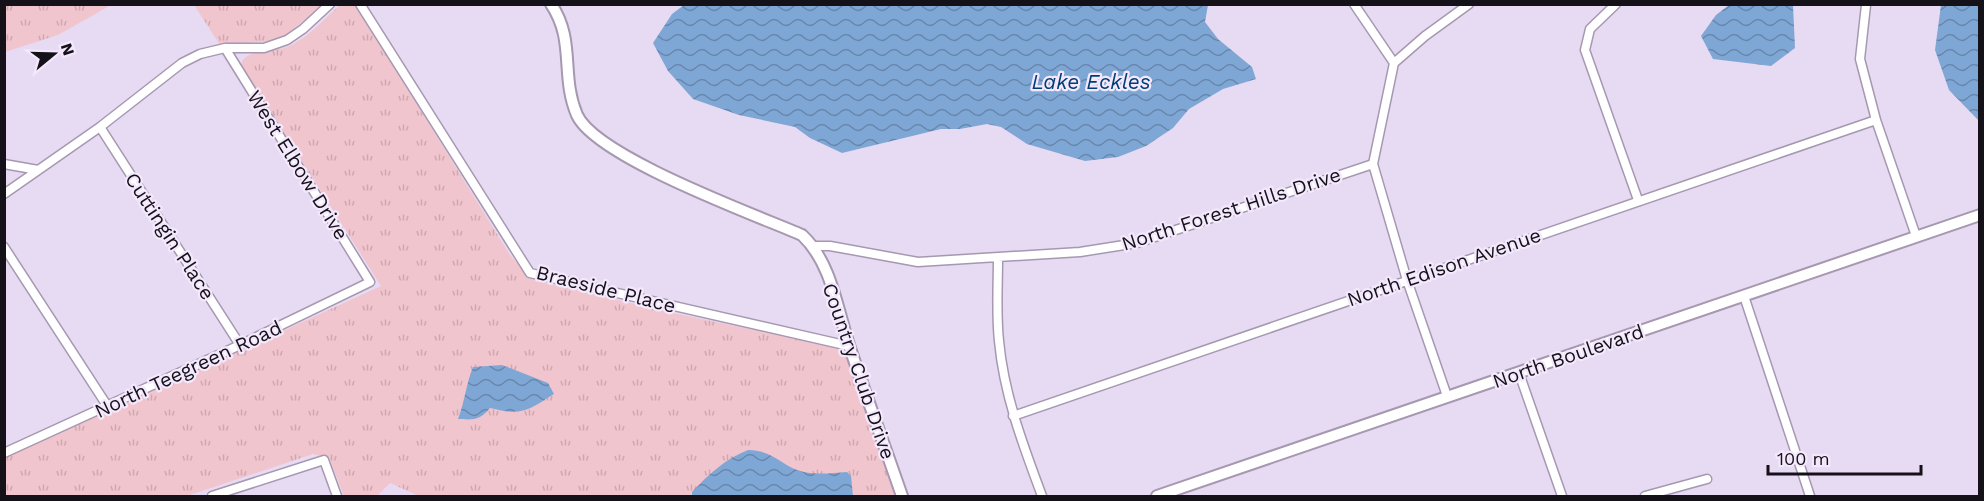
<svg xmlns="http://www.w3.org/2000/svg" width="1984" height="501" font-family="'Work Sans',sans-serif">
<style>
.grass{fill:url(#grass-tufts)}
.water{fill:url(#water-waves)}
.lines{fill:none;stroke-linecap:round;stroke-linejoin:round}
.minor-casing{stroke:#a598b0;stroke-width:11}
.tertiary-casing{stroke:#a598b0;stroke-width:14}
.minor{stroke:#fff;stroke-width:8}
.tertiary{stroke:#fff;stroke-width:10}
.labels{text-anchor:middle;stroke-width:4.5;stroke-linejoin:round;paint-order:stroke}
.street-label{font-size:20px;fill:#151119;stroke:#f3e8fc}
.water-label{font-size:21px;font-style:italic;fill:#013d75;stroke:#f3e8fc}
</style>
<defs>
<pattern id="grass-tufts" width="24" height="20" patternUnits="userSpaceOnUse" patternTransform="scale(1.5)"><rect width="24" height="20" fill="#f1c5ce"/><path d="M3 7l-1-3M5 7V3M7 7l1-3M15 17l-1-3M17 17v-4M19 17l1-3" fill="none" stroke="#cea8b0"/></pattern>
<pattern id="water-waves" width="16" height="10" patternUnits="userSpaceOnUse" patternTransform="scale(1.5)"><rect width="16" height="10" fill="#7fa7d6"/><path d="M0 5q4-4 8 0t8 0" fill="none" stroke="#6787ad"/></pattern>
</defs>
<rect width="100%" height="100%" fill="#e7daf3"/>
<path class="grass" d="M5,4H111V5L58,35L5,52Z
M353,4L361,14L510,255C521,268 530,276 546,283L669,312L842,349L846,353L896,496H419L390,483L377,496H344L329,458L313,454L187,496H5L4,458L381,286L241,65C244,48 274,52 287,47C307,39 324,19 340,5Z
M194,5H324L283,37L273,41L220,45Z"/>
<path class="water" d="M684,5H1208L1205,22L1218,39L1252,67L1256,79L1223,89L1189,109L1173,128L1146,146L1118,157L1085,161L1027,144L1001,127L987,124L960,129H941L842,153L810,138L795,127L739,115L693,99L668,71L653,43L672,14Z
M1729,5H1793L1795,48L1771,66L1713,59L1701,36L1716,15Z
M1941,5H1979V121L1949,90L1935,50Z
M502,365L548,383L554,394C527,411 522,416 490,408C480,420 474,420 458,419C465,401 466,384 473,367Z
M748,450C774,450 782,467 804,472C818,475 833,473 847,472L851,476L853,496H692V492C709,474 725,459 748,450Z"/>
<g class="lines">
<g class="minor-casing">
<path id="minor" d="M360,4L530,273L849,346
M1354,4L1394,63
M1616,4L1590,29L1585,50L1638,200
M1866,5L1860,59L1876,120L1916,236
M100,127L240,345
M4,164L38,170
M1373,164L1407,280L1447,396
M4,194L100,127L182,63L200,54L225,48H264L287,40L303,29L330,4
M814,246H830L918,262L1080,252L1137,243L1373,164L1394,63L1425,36L1469,4
M4,247L108,407
M998,258C998,285 996,314 999,341C1004,395 1023,445 1042,496
M1744,296L1810,496
M1519,373L1562,496
M1013,416L1876,120
M4,453L240,345L370,282L225,48
M212,496L324,460L337,496
M1645,496L1707,479"/>
</g>
<g class="tertiary-casing">
<path id="tertiary" d="M551,4C576,41 560,75 577,115C596,157 756,215 802,235C832,263 837,310 850,348C867,398 885,447 902,496
M1157,496L1980,215"/>
</g>
<use href="#minor" class="minor"/>
<use href="#tertiary" class="tertiary"/>
</g>
<g class="labels">
<g class="street-label">
<text transform="translate(298 165) rotate(58)" y="7">West Elbow Drive</text>
<text transform="translate(1231 209) rotate(-18)" y="7">North Forest Hills Drive</text>
<text transform="translate(170 236) rotate(57)" y="7">Cuttingin Place</text>
<text transform="translate(1444 267) rotate(-19)" y="7">North Edison Avenue</text>
<text transform="translate(606 289) rotate(14)" y="7">Braeside Place</text>
<text transform="translate(1568 356) rotate(-19)" y="7">North Boulevard</text>
<text transform="translate(188 369) rotate(-25)" y="7">North Teegreen Road</text>
<text transform="translate(859 371) rotate(71)" y="7">Country Club Drive</text>
</g>
<g class="water-label">
<text x="1091" y="89">Lake Eckles</text>
</g>
</g>
<rect width="1984" height="501" fill="none" stroke="#151119" stroke-width="12"/>
<g transform="translate(54 54) rotate(71)" stroke="#f3e8fc" stroke-width="4.5" paint-order="stroke">
<path d="M0-4.5L10 22L0 15L-10 22Z" fill="#151119"/>
<text y="-9" font-size="16" font-weight="bold" text-anchor="middle" fill="#151119">N</text>
</g>
<path d="M1768 465v9h153v-9" fill="none" stroke="#151119" stroke-width="3"/>
<text x="1777" y="465" font-size="18" fill="#151119" stroke="#f3e8fc" stroke-width="4.5" paint-order="stroke">100 m</text>
</svg>
